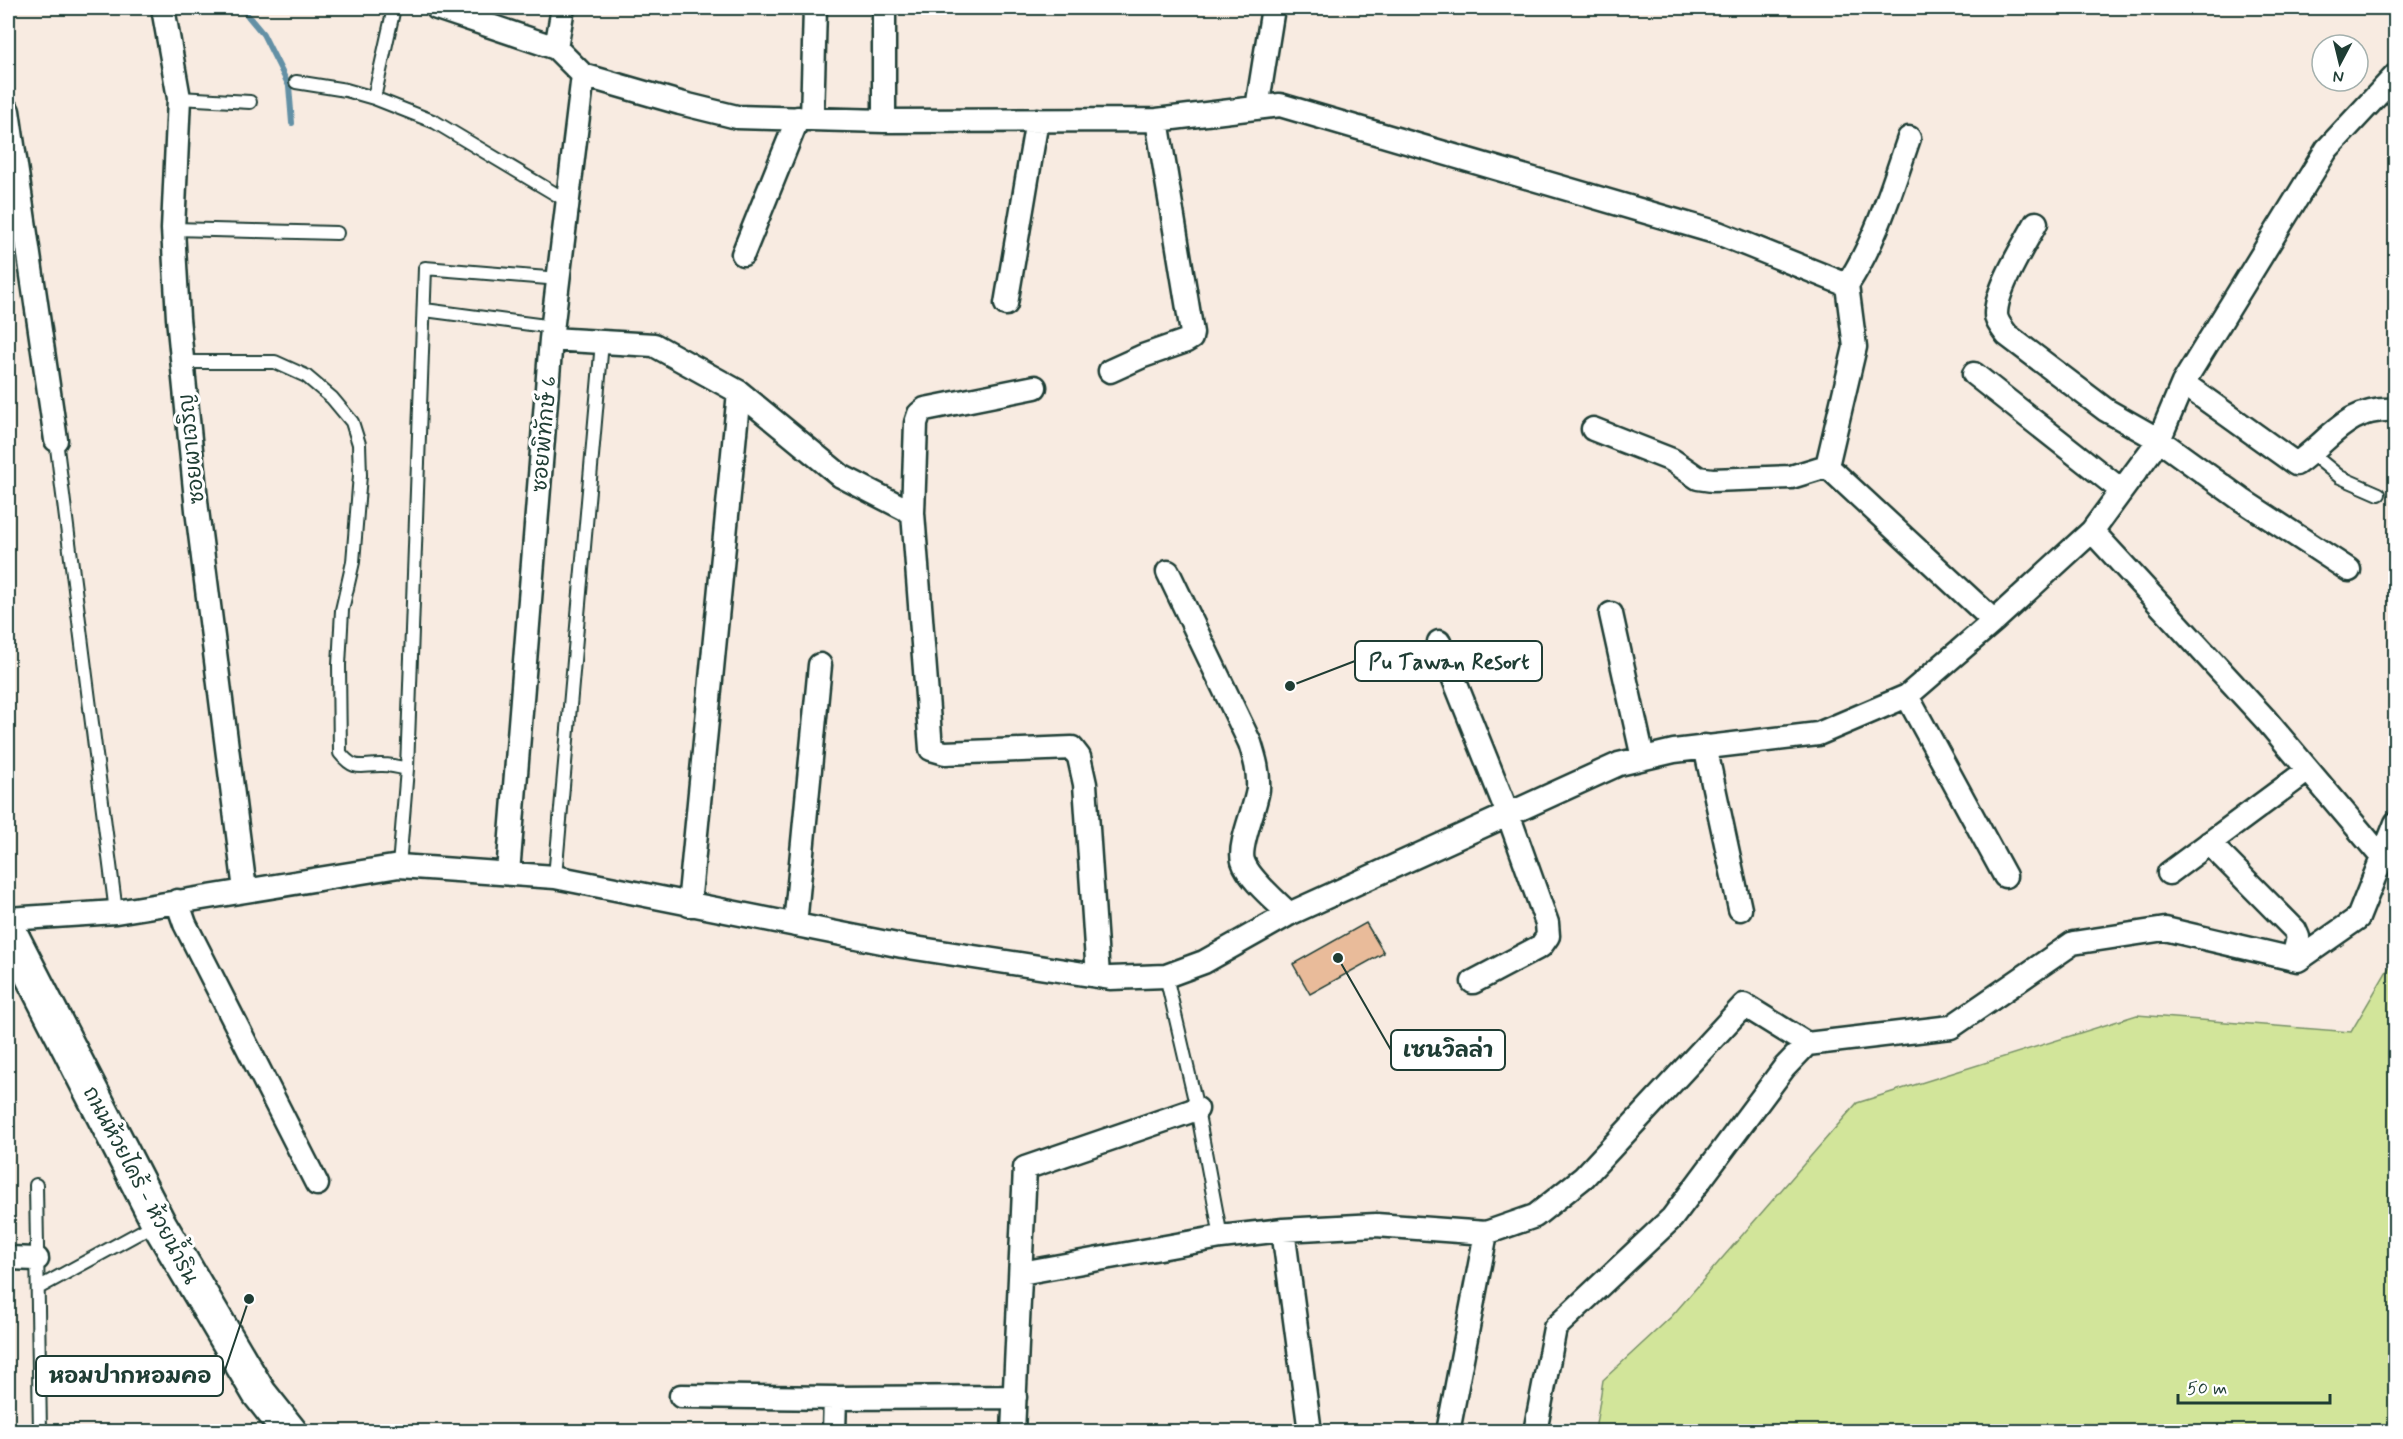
<svg xmlns="http://www.w3.org/2000/svg" width="2403" height="1439" font-family="Mynerve,'Playpen Sans Thai',sans-serif">
<style>
.green{fill:#d2e59a;stroke:#789167;stroke-width:1.5}
.lines{fill:none;stroke-linecap:round;stroke-linejoin:round}
.stream{stroke:#6390a5;stroke-width:6}
.building{fill:#e9bb9a;stroke:#1f3d34;stroke-width:1.5}
.service-casing{stroke:#1f3d34;stroke-width:16}
.minor-casing{stroke:#1f3d34;stroke-width:27}
.secondary-casing{stroke:#1f3d34;stroke-width:38}
.service{stroke:#fff;stroke-width:12}
.minor{stroke:#fff;stroke-width:22}
.secondary{stroke:#fff;stroke-width:33}
.labels{text-anchor:middle;stroke-width:6;stroke-linejoin:round;paint-order:stroke}
.street-label{font-size:21px;fill:#1f3d34;stroke:#fff}
.leader{fill:none;stroke:#1f3d34;stroke-width:2}
.callout-dot{fill:#1f3d34;stroke:#fff;stroke-width:2}
.callout{fill:#fff;stroke:#1f3d34;stroke-width:2}
.callout-label{font-size:22px;text-anchor:middle;font-weight:bold;fill:#1f3d34}
</style>
<rect width="100%" height="100%" fill="#f8ebe1"/>
<filter id="ink" filterUnits="userSpaceOnUse"><feTurbulence type="fractalNoise" baseFrequency=".0167" numOctaves="2"/><feDisplacementMap in="SourceGraphic" scale="12" xChannelSelector="R" yChannelSelector="G"/><feConvolveMatrix kernelMatrix="1 2 1 2 8 2 1 2 1" color-interpolation-filters="sRGB"/></filter>
<g filter="url(#ink)">
<path class="green" d="M2395,957V1431H1595L1603,1380L1671,1317L1857,1103L2137,1015L2351,1032Z"/>
<g class="lines">
<path class="stream" d="M243,8L248,16L263,34L289,86L292,123"/>
</g>
<path class="building" d="M1366,923L1384,953L1310,994L1293,964Z"/>
<g class="lines">
<g class="service-casing">
<path id="service" d="M394,8L374,98L435,122L569,202
M296,82L346,90L374,98
M179,98L250,102
M173,229L337,233
M425,310L553,327
M182,362H275L306,376L332,398L352,422L359,444L360,475L353,562L342,610L339,665L340,753C356,773 362,764 383,765C391,765 399,767 407,769
M56,440L116,912
M2311,453L2340,477L2379,494
M399,866L407,769L425,268L560,279
M555,877L602,342
M1166,976L1197,1109L1221,1237
M36,1185L40,1432
M38,1288L157,1223"/>
</g>
<g class="minor-casing">
<path id="minor" d="M163,8L179,98L173,229L178,318L197,510L245,890
M437,8L556,48
M884,8V121
M583,75L680,103L737,117L884,121L1157,120L1280,105L1718,233L1847,285L1855,347L1827,466L1994,621
M1257,108L1273,8
M8,111L56,440
M812,119L815,8
M2036,223C2024,245 1996,289 1996,314C1996,322 2003,329 2007,335L2106,410L2159,440L2242,500L2349,570
M743,254L798,118
M1847,285C1876,241 1892,188 1909,138
M1006,304L1037,120
M551,339L654,345L739,392L841,476L913,513L931,749L945,753L1072,748L1079,757L1085,784L1098,976
M1110,371L1143,356L1186,341L1191,338L1192,333L1157,120
M1974,374L2121,490
M2183,383L2296,464C2333,438 2346,407 2396,410
M1593,429L1672,460L1698,478L1712,480L1791,477L1827,466
M913,513L916,423L919,414L925,409L1035,387
M2092,531L2266,720L2381,856
M1168,572L1250,743C1255,759 1259,772 1258,789C1256,807 1238,845 1243,861C1248,878 1276,901 1289,914
M1611,614L1643,758
M1439,642L1508,814L1547,923L1548,936L1541,946L1473,982
M1907,696L2005,876
M1705,746L1740,909
M2209,843L2295,930L2298,937L2293,959
M508,873L551,339L583,75L556,48L563,8
M2169,873L2308,770
M177,901L185,924L317,1184
M689,905L739,392
M8,919L116,912L399,866L555,877L902,946L1110,978L1166,976L1204,962L1289,914L1619,764L1674,751L1818,734L1907,696L1994,621L2092,531L2159,440L2183,383L2327,149L2396,75
M795,925L820,665
M1283,1230L1310,1432
M8,1258L37,1259
M1021,1273L1221,1237L1283,1230L1376,1225L1486,1233L1535,1216L1584,1177L1744,1005L1807,1044
M681,1396L835,1398L1015,1397
M834,1432L835,1398
M1013,1432L1025,1168L1197,1109
M1448,1432L1486,1233
M1535,1432L1555,1328L1672,1218L1784,1068L1807,1044L1951,1027L2073,943L2165,929L2298,960L2358,918L2396,823"/>
</g>
<g class="secondary-casing">
<path id="secondary" d="M8,929L158,1222L259,1393L290,1432"/>
</g>
<use href="#service" class="service"/>
<use href="#minor" class="minor"/>
<use href="#secondary" class="secondary"/>
</g>
</g>
<g class="labels">
<g class="street-label">
<text transform="translate(544 434) rotate(-85)" y="7">ซอยพิทักษ์ 6</text>
<text transform="translate(191 449) rotate(-96)" y="7">ซอยผาเจริญ</text>
<text transform="translate(141 1185) rotate(62)" y="7">ถนนห้วยไคร้ - ห้วยน้ำริน</text>
</g>
</g>
<path class="leader" d="M1290 686L1355 661M1338 958L1391 1050M249 1299L223 1376"/>
<g class="callout-dot">
<circle cx="1290" cy="686" r="6"/>
<circle cx="1338" cy="958" r="6"/>
<circle cx="249" cy="1299" r="6"/>
</g>
<g class="callout">
<rect x="1355" y="641" width="187" height="40" rx="6"/>
<rect x="1391" y="1030" width="114" height="40" rx="6"/>
<rect x="36" y="1356" width="187" height="40" rx="6"/>
</g>
<g class="callout-label">
<text x="1449" y="669">Pu Tawan Resort</text>
<text x="1448" y="1057">เซนวิลล่า</text>
<text x="130" y="1383">หอมปากหอมคอ</text>
</g>
<rect width="2403" height="1439" fill="none" stroke="#fff" stroke-width="30"/>
<rect x="15" y="15" width="2373" height="1409" fill="none" stroke="#1f3d34" stroke-width="2" filter="url(#ink)"/>
<g transform="translate(2340 63) rotate(187)"><circle r="28" fill="#ffffff" stroke="#a5b1ae" stroke-width="1.5"/>
<path d="M0-4.5L10 22L0 15L-10 22Z" fill="#1f3d34"/>
<text y="-9" font-size="16" font-weight="bold" text-anchor="middle" fill="#1f3d34">N</text>
</g>
<path d="M2178 1394v9h152v-9" fill="none" stroke="#1f3d34" stroke-width="3"/>
<text x="2187" y="1394" font-size="18" fill="#1f3d34" stroke="#ffffff" stroke-width="4.5" paint-order="stroke">50 m</text>
</svg>
